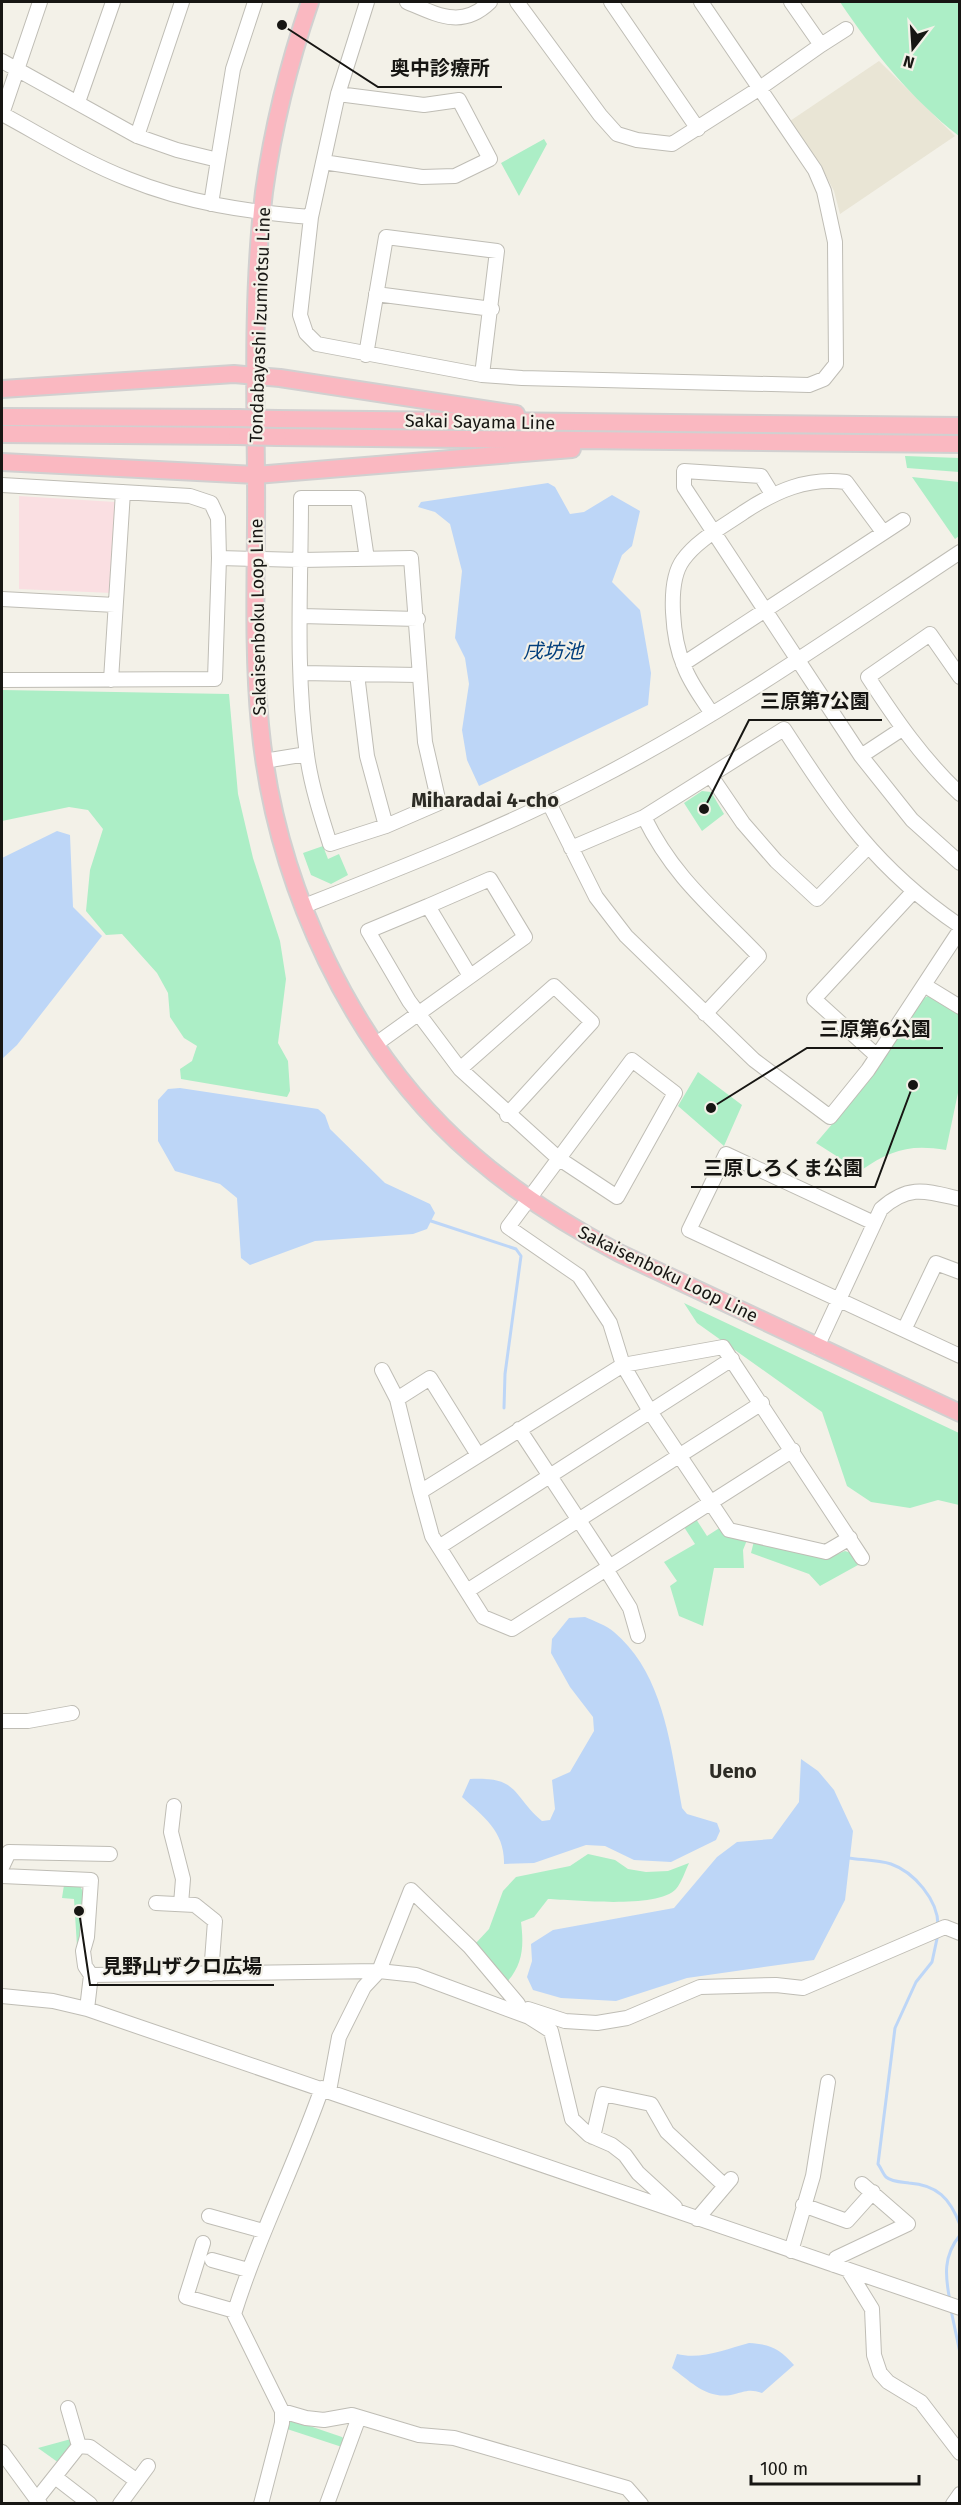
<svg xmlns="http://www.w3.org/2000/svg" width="961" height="2505" font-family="'Fira Sans','Noto Sans JP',sans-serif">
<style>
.commercial{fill:#fadfe2}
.built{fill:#e9e5d5}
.green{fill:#aceec6}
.water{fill:#bdd6f7}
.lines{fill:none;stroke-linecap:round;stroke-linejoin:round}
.stream{stroke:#bdd6f7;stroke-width:3}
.minor-casing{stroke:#bfbdb5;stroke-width:16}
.major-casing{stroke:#d1d0d0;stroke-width:20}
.minor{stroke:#fff;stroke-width:14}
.major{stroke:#fab8c1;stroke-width:16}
.major-bridge-casing{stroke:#d1d0d0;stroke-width:20;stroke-linecap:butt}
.major-bridge{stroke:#fab8c1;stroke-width:16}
.labels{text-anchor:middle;stroke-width:4.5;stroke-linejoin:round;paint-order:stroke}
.street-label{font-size:18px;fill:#171613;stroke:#f3f1e8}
.water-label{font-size:20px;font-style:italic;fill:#013e7c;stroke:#f3f1e8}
.neighbourhood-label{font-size:20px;font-weight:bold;fill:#2d2c25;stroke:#f3f1e8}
.leader{fill:none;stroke:#171613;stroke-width:2}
.callout-dot{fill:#171613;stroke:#f3f1e8;stroke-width:2}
.callout-label{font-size:20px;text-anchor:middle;font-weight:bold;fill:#171613;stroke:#f3f1e8;stroke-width:4.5;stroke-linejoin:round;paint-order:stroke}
</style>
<rect width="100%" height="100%" fill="#f3f1e8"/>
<path class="commercial" d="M19,496L115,502L112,593L19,589Z"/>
<path class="built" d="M879,61L955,136L840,214L834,191L819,162L790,121Z"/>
<path class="green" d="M840,2H959V136C911,99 873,51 840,2Z
M544,139L547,144L519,196L501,163Z
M905,456L959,458V472L907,468Z
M912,477L959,482V536L955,539Z
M2,690L229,694L238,794L253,858L280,941L286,979L278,1043L288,1061L290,1091L287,1097L181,1079L180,1069L192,1061L197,1046L184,1038L170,1017L168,993L157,973L122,934L106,935L86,911L90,870L103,829L88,810L69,807L2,821Z
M702,791L711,792L724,814L702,831L684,803Z
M323,846L328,859L339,854L348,875L331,884L311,875L303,853Z
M928,996L959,1015V1088L946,1150C909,1144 891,1150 860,1171L816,1143L869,1081L920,1000Z
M698,1072L742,1105L724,1146L678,1106Z
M684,1303L959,1433V1505L938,1500L910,1508L871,1502L847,1486L822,1412L697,1323Z
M696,1519L707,1536L721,1527L747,1540L743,1550L744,1568H714L703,1626L679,1616L670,1586L677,1581L664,1562L695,1544L684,1527Z
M754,1541L825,1559L845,1551L851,1553L858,1565L820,1586L809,1574L751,1553Z
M588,1854L615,1860L628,1869L646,1872L668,1871L689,1863C685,1871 682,1882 676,1889C658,1909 575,1900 548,1899L534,1917L521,1922C524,1946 523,1964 507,1982L477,1948L476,1943L489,1929L503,1891L516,1877L570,1866Z
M64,1885L80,1886C90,1901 81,1930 77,1946L74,1899L62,1898Z
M289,2419L342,2437L345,2440L342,2447L284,2428Z
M71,2439L73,2444L59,2463L38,2448Z"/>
<path class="water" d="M548,483L555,487L570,514L584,512L612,495L640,511L632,546L622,555L612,582L640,610L651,673L648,705L479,786L467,760L462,730L469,684L465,658L455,638L462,571L450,524L435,512L418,507L421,502Z
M57,831L70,835L73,907L102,936L17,1045L2,1059V858Z
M180,1088L318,1109L325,1115L330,1129L385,1183L430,1204L435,1213L427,1229L413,1234L315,1241L250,1265L241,1258L237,1198L220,1184L175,1171L158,1141V1100L168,1089Z
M585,1617C594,1621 606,1625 614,1632C664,1674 671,1748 682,1808L687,1814L717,1823L720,1831L716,1840L671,1862L634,1860L605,1846L586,1845L534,1863L504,1864C505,1832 484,1817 462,1797L470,1779C520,1777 511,1794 542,1821L550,1820L555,1809L552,1780L570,1772L594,1731L593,1717L570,1687L551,1653L552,1639L569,1618Z
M801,1759L818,1771L834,1790L853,1831L845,1900L814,1960L687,1978L616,2001L561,1998L533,1990L527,1977L532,1961L531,1944L553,1930L674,1908L717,1857L737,1842L772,1839L799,1802Z
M749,2343C770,2344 780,2349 794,2365L762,2393C749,2388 744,2392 731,2395C706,2399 690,2381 672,2368L677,2354C701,2360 726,2349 749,2343Z"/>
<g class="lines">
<path class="stream" d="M431,1221L516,1249L521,1256L505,1374L504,1408
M848,1858C862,1860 878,1860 891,1864C914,1872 938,1900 938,1925
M938,1934L932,1962L916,1982L895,2028L878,2164C881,2168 883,2174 886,2177C892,2182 901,2182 909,2183C937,2185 950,2198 960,2225
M950,2301C945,2276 943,2256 960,2235
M951,2310L960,2353"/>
<g class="minor-casing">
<path id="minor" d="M367,2L338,94L311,217L300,315L306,333L317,344L482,375L522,378L809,385L824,379L836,364L835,242L824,191L815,170L701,2
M407,2C438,15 462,29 490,2
M517,2L600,115L617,134L637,140L672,144L760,88L821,45L791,2
M611,2L698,129
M821,45L846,29
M2,61L137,136L177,150L218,160L211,204
M78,102L113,2
M2,114C43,136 84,162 128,179C187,203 248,212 311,217
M2,114L40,2
M137,136L182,2
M218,160L233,69L255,2
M323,162L422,177L455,176L490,159L459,100L424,105L338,94
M376,294L492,309
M366,355L386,237L497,251L482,375
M2,485L190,496L211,503L218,518L219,558L301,560L411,558L425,742L439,803L386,826L330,844C321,816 311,785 307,755C295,670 301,583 301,498H358L367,559
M772,494L761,476L684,471V487L861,756L912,820L960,863
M2,599L115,605
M301,616L418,619
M683,664L903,520
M301,673L418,675
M357,674L367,756L386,826
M960,677L930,634L868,677C896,720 923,759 960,794
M2,680L215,679L219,558
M111,680L123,492
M712,714C702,698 690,683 684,666C673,641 666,583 683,560C697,540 724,526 744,512C776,491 807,477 846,482L883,532
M861,756L902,729
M264,761L307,754
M711,776L743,823L776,861L817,899L867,848
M549,803L596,897L626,936L754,1060L830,1117L868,1070L960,930
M644,817C674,878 713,908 759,956L705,1014
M571,848L644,817L784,729C838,812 876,869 960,926
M304,906C401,868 498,830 591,782C720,716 839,632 960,552
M470,976L428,906L368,931L409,1001L460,1069L558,1158L617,1197L675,1093L632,1060L508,1227L579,1276L610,1323L623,1365L651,1413L729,1530L826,1552L850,1538
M924,985L960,1007
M376,1044L525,937L490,879L428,906
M877,1056L814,999L913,892
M460,1069L554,986L592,1022L507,1115
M874,1223L726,1154L689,1230L960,1356
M904,1330L936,1263L960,1272
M817,1347L881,1209C909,1184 926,1191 960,1199
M382,1370L397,1399L420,1492
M397,1399L430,1378L478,1455
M519,1429L609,1566
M793,1450L512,1629L483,1617L432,1536L420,1492L623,1365L723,1347L862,1558
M439,1547L732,1359
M606,1569L630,1608L638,1636
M467,1591L762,1403
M2,1721H28L72,1713
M174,1806L171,1832L183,1879L181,1904
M2,1867L9,1852L110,1854
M2,1876L91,1880L87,1937L83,1951L85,1966L91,1975L87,2009
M156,1903L195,1905L215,1921L211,1974
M91,1975L379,1971L416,1975L529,2017L551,2031L572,2119L589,2135L612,2145L625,2155L638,2173L675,2207
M2,1996L53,2001L87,2009L960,2308
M528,2009L565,2021L597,2023L627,2018L700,1987L776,1985L803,1988L945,1927L960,1933
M329,2091L339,2037L364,1987L379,1971L411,1890L470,1947L518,2004L516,2012
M593,2137L603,2094L651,2104L667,2132L725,2186
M803,2205L847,2221L873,2192
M209,2216L263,2231
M697,2219L731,2179
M203,2243L186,2297L235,2311
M791,2251L813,2176L828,2082
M212,2260L248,2270
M834,2265L836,2258L908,2224L862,2184
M848,2270L872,2309L874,2355L880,2373L888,2382L921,2402L960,2453
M68,2408L79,2446
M282,2411L234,2314C258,2237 295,2165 322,2088
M2,2452L40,2504
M55,2477L90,2504
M37,2499L79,2446L90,2447L137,2481
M120,2504L148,2466
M261,2504L282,2423V2411L306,2418L324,2420L352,2415L419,2435L454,2438L627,2488L641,2504
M327,2504L359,2417
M953,2504L960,2494"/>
</g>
<g class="major-casing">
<path id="major" d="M310,2C289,63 273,128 264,192C253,285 255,380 256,473C257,557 252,642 260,725C275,884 352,1051 474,1156C518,1194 568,1226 619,1253L960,1413
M2,389L234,374L280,378L516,414
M2,417L238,418
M278,419L960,426
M2,434L237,436
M278,437L960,444
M2,462L256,475L572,449"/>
</g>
<use href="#minor" class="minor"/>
<use href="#major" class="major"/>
<g class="major-bridge-casing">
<path id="major-bridge" d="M238,418L278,419
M237,436L278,437"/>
</g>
<use href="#major-bridge" class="major-bridge"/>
</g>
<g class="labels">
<g class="street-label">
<text transform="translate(260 325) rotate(-88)" y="6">Tondabayashi Izumiotsu Line</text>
<text transform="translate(480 422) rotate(1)" y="6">Sakai Sayama Line</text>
<text transform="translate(258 617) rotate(-91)" y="6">Sakaisenboku Loop Line</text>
<text transform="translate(668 1274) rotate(26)" y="6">Sakaisenboku Loop Line</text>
</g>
<g class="water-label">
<text x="553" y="658">戌坊池</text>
</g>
<g class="neighbourhood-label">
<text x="485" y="807">Miharadai 4-cho</text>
<text x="733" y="1778">Ueno</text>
</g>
</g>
<path class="leader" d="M282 25L378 87H502M704 809L749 720H882M711 1108L807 1048H943M913 1085L875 1187H691M79 1911L90 1985H274"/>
<g class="callout-dot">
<circle cx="282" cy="25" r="6"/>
<circle cx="704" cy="809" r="6"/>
<circle cx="711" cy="1108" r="6"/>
<circle cx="913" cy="1085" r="6"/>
<circle cx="79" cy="1911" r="6"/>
</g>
<g class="callout-label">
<text x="440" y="75">奥中診療所</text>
<text x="815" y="708">三原第7公園</text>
<text x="875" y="1036">三原第6公園</text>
<text x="783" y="1175">三原しろくま公園</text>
<text x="182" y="1973">見野山ザクロ広場</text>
</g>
<rect width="961" height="2505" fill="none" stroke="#171613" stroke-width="6"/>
<g transform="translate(913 48) rotate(197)" stroke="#f3f1e8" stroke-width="4.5" paint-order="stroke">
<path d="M0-4.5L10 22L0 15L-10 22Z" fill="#171613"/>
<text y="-9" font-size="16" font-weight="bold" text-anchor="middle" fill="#171613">N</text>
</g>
<path d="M751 2475v9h168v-9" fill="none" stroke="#171613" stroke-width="3"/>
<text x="760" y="2475" font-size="18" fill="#171613" stroke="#f3f1e8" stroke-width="4.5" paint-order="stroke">100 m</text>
</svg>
